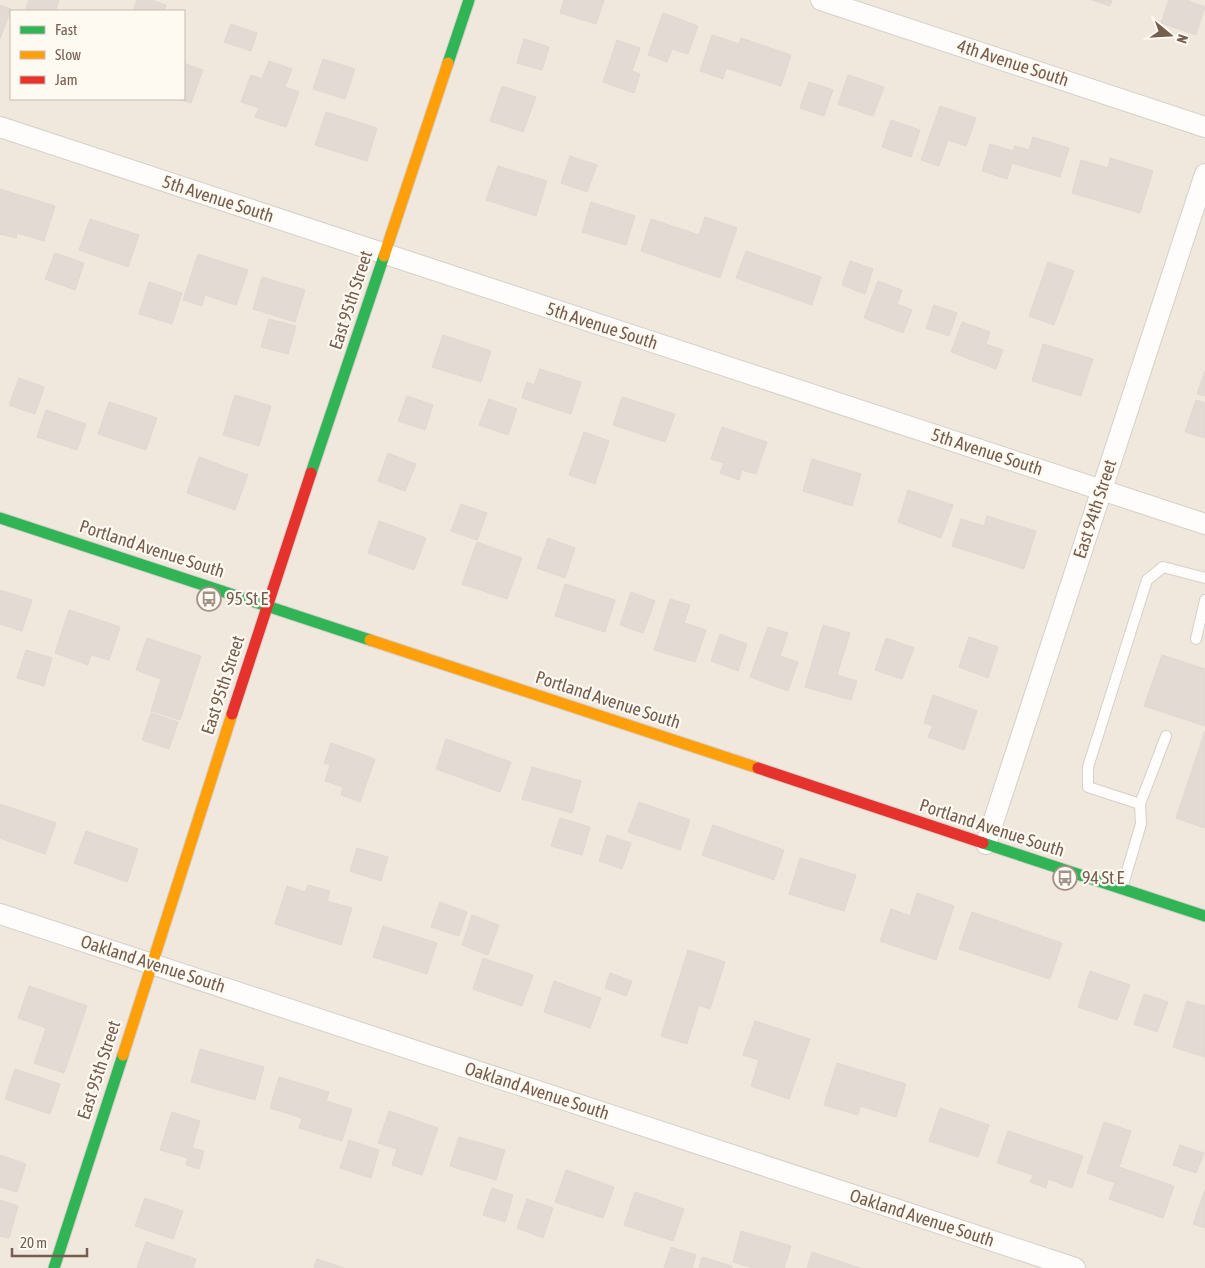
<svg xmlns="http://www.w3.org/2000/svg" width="1205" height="1268" font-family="'Asap Condensed',sans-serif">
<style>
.residential{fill:#f0e7dd;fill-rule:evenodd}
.building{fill:#e2dad3;stroke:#e0d8d1}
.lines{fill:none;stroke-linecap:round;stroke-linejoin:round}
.lane-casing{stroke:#d5d0c9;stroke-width:12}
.street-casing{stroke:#d5d0c9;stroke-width:22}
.fast-casing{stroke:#d6d0c9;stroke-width:13}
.slow-casing{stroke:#d6d0c9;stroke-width:13}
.jam-casing{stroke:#d6d0c9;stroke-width:13}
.lane{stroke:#fefdfc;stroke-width:10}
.street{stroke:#fefdfc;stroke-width:20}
.fast{stroke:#30b455;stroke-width:11}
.slow{stroke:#ff9f0a;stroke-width:11}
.jam{stroke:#e5322d;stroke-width:11}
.labels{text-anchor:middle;stroke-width:4.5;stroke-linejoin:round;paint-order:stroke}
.street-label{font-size:18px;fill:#755d4f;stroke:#fef9f1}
.poi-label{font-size:18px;fill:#755d4f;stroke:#fef9f1;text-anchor:start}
</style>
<rect width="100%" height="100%" fill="#f8f4ee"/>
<path class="residential" d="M0,0H1205V1268H0ZM11,11H184V99H11Z"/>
<path class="building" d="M29,0H59L56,11H25Z
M137,0H151L166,5L164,11H133Z
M564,0H604L596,24L560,13Z
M1092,0H1112L1110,6Z
M1169,0H1186L1205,7L1196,35L1161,23Z
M0,5L11,9L0,39Z
M663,13L698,26L688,54L672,49L667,62L648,55Z
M231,24L257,33L251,51L224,42Z
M712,35L739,44L741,38L791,55L781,86L726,68L723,79L700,71Z
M524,39L549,47L542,70L517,63Z
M617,40L640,48L632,71L640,74L634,93L603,82Z
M323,59L355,69L345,99L313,89Z
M269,61L292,69L285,87L299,92L286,127L255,117L259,108L241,102L251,75L262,79Z
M184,63L203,70L191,103L178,99H184Z
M848,75L884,87L873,116L838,104Z
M809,82L833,90L824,116L800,108Z
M502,86L536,97L523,132L490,121Z
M940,106L976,118L966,146L948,140L939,166L921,160Z
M326,112L377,128L367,161L315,145Z
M891,120L920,130L911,157L882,147Z
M1033,137L1069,148L1060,177L1012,163L1007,179L982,171L990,144L1013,151L1015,146L1029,150Z
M570,156L597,165L587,192L561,183Z
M1110,158L1153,171L1140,213L1072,193L1081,160L1108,168Z
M498,166L547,181L536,216L486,200Z
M0,189L55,206L44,241L17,233L16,238L0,234Z
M591,202L635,216L626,245L582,232Z
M705,217L737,228L720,278L641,251L651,219L699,235Z
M90,219L139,235L128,267L79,250Z
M746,251L821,277L812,305L736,278Z
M55,253L84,263L75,290L45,279Z
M198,254L248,270L236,305L205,295L202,306L183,300Z
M850,261L873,269L865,294L842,285Z
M1048,262L1074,271L1054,325L1029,316Z
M262,277L305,290L295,322L253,309Z
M878,281L902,290L897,304L912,310L903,333L864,318Z
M149,282L182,293L172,324L139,314Z
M934,305L957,313L949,336L926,328Z
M269,319L296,326L288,354L261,347Z
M962,322L990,332L986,344L1003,350L996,369L951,352Z
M443,335L491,351L481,382L432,367Z
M1043,344L1093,359L1081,396L1032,381Z
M540,369L581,382L571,414L522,398L527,382L534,385Z
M1205,371V396L1197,394Z
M19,378L44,387L35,414L9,405Z
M235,395L271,406L259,446L223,435Z
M407,396L433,405L425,430L398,421Z
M622,397L675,414L665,442L613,425Z
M489,399L517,409L508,435L479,425Z
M1196,400L1205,403V438L1185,432Z
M109,402L157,418L146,450L98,434Z
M46,410L86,424L77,450L37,437Z
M722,427L767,442L756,474L742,470L739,480L720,473L724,463L711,459Z
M584,432L609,441L595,484L569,475Z
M388,453L416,464L405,491L378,481Z
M199,457L248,475L235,510L187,493Z
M812,459L861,474L852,506L803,491Z
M908,490L953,505L941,538L898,522Z
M461,504L487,513L477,540L451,531Z
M987,516L1036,531L1024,569L952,546L961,519L984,526Z
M379,521L426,538L414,570L368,553Z
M548,538L575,548L565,578L537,568Z
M477,542L522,558L507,599L462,584Z
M565,584L615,600L605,632L555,616Z
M0,590L32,600L22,631L0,624Z
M631,592L655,601L643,633L620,625Z
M670,599L690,605L684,623L706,630L695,662L654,650Z
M69,610L120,627L109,660L91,655L88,665L55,653Z
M823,625L850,633L837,675L857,681L851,700L805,687Z
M768,627L788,633L780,656L798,662L788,691L750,677Z
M720,634L747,644L738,671L711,661Z
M969,637L998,647L988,678L959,667Z
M147,638L201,656L180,720L151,711L161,679L136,670Z
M886,638L914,648L902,679L875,670Z
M26,650L52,658L44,686L17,678Z
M1162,655L1205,669V726L1144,706Z
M933,695L977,711L964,750L928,737L933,726L924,723Z
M151,713L178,722L169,749L142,740Z
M1205,731V828L1176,818Z
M446,739L511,762L500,792L436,769Z
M331,743L375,759L360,802L341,795L343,787L325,781L330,765L324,763Z
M532,767L581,781L572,813L522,799Z
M639,802L690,820L680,850L628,832Z
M0,804L56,823L45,854L0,838Z
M560,818L590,827L582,855L551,846Z
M713,825L784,850L774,880L702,855Z
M86,831L138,849L127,882L74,863Z
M607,835L631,843L622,869L599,861Z
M357,848L388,857L381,881L350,871Z
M800,858L856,875L844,911L789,894Z
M308,885L330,891L327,901L352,908L341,945L275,924L287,886L305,892Z
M917,893L954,906L936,960L880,941L891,909L910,916Z
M440,902L467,912L459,936L431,927Z
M972,912L1062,943L1050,979L959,949Z
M472,915L499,925L488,955L462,945Z
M383,926L437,943L427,974L373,957Z
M688,950L725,962L710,1009L699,1005L687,1044L661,1036Z
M483,958L533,975L522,1006L473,989Z
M1090,971L1130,985L1117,1020L1078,1007Z
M610,973L632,981L626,996L605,988Z
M554,981L601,998L590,1028L544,1012Z
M29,986L87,1006L64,1073L34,1063L46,1028L18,1018Z
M1144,994L1168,1002L1157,1032L1134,1024Z
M1187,1001L1205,1006V1057L1173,1047Z
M755,1021L810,1039L789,1099L751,1086L759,1060L743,1055Z
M200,1049L264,1067L255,1100L191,1082Z
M837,1063L906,1084L896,1117L860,1106L858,1115L824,1105Z
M15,1069L60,1084L50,1114L5,1099Z
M279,1077L329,1092L326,1101L352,1109L342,1141L299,1128L302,1118L270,1108Z
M940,1108L989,1125L978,1157L929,1141Z
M389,1111L438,1128L422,1175L392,1165L397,1149L378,1143Z
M172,1112L200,1121L192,1148L204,1151L199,1169L186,1165L188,1158L160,1150Z
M1104,1122L1131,1131L1119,1167L1174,1186L1163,1218L1109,1199L1115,1183L1087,1173Z
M1008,1131L1083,1156L1072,1188L1048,1179L1046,1188L1030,1182L1033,1175L997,1163Z
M459,1137L505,1150L496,1180L450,1166Z
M349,1140L379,1150L371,1178L340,1168Z
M1180,1145L1204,1153L1196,1173L1173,1165Z
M0,1155L26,1164L17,1192L0,1187Z
M566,1170L614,1187L603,1218L555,1202Z
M492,1188L513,1195L505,1222L483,1215Z
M1205,1189V1228L1193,1224Z
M635,1192L684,1209L673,1241L624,1225Z
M145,1198L183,1211L173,1239L135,1226Z
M527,1199L553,1208L543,1238L517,1228Z
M0,1200L18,1206L9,1238L0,1236Z
M741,1231L791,1246L784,1268H753L733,1262Z
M146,1242L196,1259L193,1268H137Z
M671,1247L696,1255L692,1268H664Z
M812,1252L860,1268H807Z
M702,1257L732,1266V1268H699Z
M317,1259L344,1268H314Z"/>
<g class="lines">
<g class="lane-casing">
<path id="lane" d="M1196,639L1205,600
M1140,804L1166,736
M1122,888L1141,824L1140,804L1088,787V767L1147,580L1163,567L1205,578"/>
</g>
<g class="street-casing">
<path id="street" d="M821,0L1205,127
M0,127L1205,524
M986,844L1205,174
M0,914L1075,1268"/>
</g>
<g class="fast-casing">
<path id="fast" d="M448,63L469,0
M311,473L384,256
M0,518L370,640
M983,843L1205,916
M54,1268L123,1055"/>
</g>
<g class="slow-casing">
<path id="slow" d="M384,256L448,63
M370,640L758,768
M123,1055L232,714"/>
</g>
<g class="jam-casing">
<path id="jam" d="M232,714L311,473
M758,768L983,843"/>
</g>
<use href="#lane" class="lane"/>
<use href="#street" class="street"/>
<use href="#fast" class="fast"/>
<use href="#slow" class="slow"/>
<use href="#jam" class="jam"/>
</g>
<defs>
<g id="bus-ring" transform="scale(1.25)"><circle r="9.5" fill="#fef9f1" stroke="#a39287" stroke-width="1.5"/><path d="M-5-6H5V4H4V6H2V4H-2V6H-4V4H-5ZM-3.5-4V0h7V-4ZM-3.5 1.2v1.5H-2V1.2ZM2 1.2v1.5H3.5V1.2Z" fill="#a39287"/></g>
</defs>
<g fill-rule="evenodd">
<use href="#bus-ring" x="209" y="599"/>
<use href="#bus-ring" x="1065" y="878"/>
</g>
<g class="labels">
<g class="street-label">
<text transform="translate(1013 63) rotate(18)" y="6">4th Avenue South</text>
<text transform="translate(218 199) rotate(18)" y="6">5th Avenue South</text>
<text transform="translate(351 300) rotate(-72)" y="6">East 95th Street</text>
<text transform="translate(602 326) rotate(18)" y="6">5th Avenue South</text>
<text transform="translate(987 452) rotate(18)" y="6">5th Avenue South</text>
<text transform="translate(1095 509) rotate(-72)" y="6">East 94th Street</text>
<text transform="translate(152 549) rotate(18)" y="6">Portland Avenue South</text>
<text transform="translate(223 685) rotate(-72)" y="6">East 95th Street</text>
<text transform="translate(608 700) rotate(18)" y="6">Portland Avenue South</text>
<text transform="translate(992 828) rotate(18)" y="6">Portland Avenue South</text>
<text transform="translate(153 964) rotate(18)" y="6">Oakland Avenue South</text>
<text transform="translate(99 1070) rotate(-72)" y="6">East 95th Street</text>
<text transform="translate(537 1091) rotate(18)" y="6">Oakland Avenue South</text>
<text transform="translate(922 1218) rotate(18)" y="6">Oakland Avenue South</text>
</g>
<g class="poi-label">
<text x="226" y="605">95 St E</text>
<text x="1082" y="884">94 St E</text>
</g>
</g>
<rect x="10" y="10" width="175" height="90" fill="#fef9f1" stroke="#c7bbb0"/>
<rect x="20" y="26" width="25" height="8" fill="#30b455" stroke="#c7bbb0"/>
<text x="55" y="35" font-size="15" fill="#755d4f">Fast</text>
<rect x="20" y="51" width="25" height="8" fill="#ff9f0a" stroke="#c7bbb0"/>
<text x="55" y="60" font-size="15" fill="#755d4f">Slow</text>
<rect x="20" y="76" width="25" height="8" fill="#e5322d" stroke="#c7bbb0"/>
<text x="55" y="85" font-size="15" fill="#755d4f">Jam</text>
<g transform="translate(1170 35) rotate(108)" stroke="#fef9f1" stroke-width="4" paint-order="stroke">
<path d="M0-4L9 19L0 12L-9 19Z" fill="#755d4f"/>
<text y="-8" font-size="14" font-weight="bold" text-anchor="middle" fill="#755d4f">N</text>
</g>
<path d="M12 1248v8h75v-8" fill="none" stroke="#755d4f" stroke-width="2.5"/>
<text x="20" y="1248" font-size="15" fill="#755d4f" stroke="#fef9f1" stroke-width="4" paint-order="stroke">20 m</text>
</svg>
